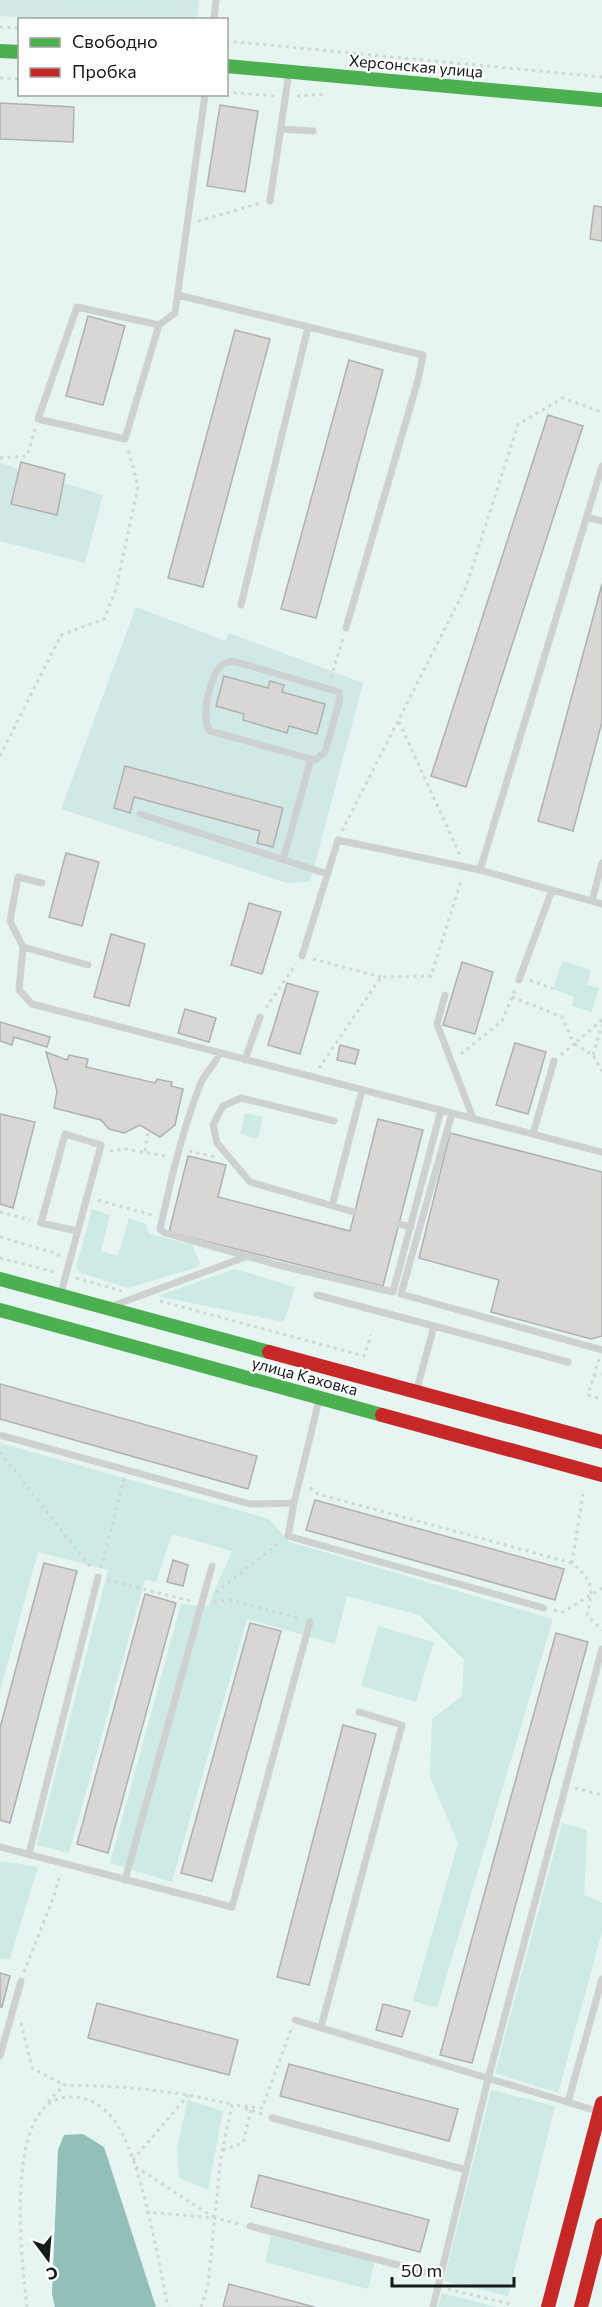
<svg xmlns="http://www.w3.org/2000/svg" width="602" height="2307" font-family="Commissioner,sans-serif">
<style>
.built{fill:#d1e9e6}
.green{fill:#ceeae5}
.water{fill:#92bfb7}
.building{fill:#d9d6d6;stroke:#afb1b1;stroke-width:1.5}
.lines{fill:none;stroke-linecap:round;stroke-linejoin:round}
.path{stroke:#d1d5d4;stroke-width:3;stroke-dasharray:3 4.5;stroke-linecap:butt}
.lane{stroke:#ced1d1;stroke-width:7}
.fast{stroke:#4caf50;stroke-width:14}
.jam{stroke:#c62828;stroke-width:14}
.labels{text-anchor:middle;stroke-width:4.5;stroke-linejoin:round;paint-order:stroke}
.street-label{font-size:16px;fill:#121b1a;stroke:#fff}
</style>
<rect width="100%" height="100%" fill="#e6f4f2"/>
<path class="built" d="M0,0H199L197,20H56L0,16Z
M0,463L103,495L85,563L0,541Z
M136,607L226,641L229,633L363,683L310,882L287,883L61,809Z"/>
<path class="green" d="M42,0H145V6Z
M149,0H174V14L148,12Z
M562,961L591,970L587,985L599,988L591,1012L572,1006L574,997L553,989Z
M245,1113L263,1117L258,1139L240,1134Z
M92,1209L110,1215L101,1251L118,1256L129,1218L146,1224L149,1234L192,1245L200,1263L198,1267L128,1288L81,1273L76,1268Z
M235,1269L295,1287L284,1322L157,1296Z
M0,1443L269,1519L290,1542L553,1619L437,2008L413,2001L458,1843L430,1777L432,1719L462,1696L464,1660L419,1615L347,1596L335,1644L247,1619L172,1882L110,1863L181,1604L208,1606L232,1551L172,1534L156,1582L145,1580L69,1853L37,1845L108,1570L38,1552L0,1691Z
M378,1626L434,1642L416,1702L361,1686Z
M562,1823L587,1830L584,1895L602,1903V1932L558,2093L495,2073Z
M0,1861L38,1867L10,1959H0Z
M491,2090L555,2106L508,2296L444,2281Z
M188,2100L223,2111L208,2190L179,2178L177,2147Z
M271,2236L375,2261L368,2289L265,2262Z
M442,2293L497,2307H438Z"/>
<path class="water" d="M83,2134L104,2147L156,2307H55L52,2294L58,2150L64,2135Z"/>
<path class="building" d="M0,103L74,107L73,142L0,139Z
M220,105L258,111L245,192L207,186Z
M594,206L602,207V241L590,239Z
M88,316L125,326L103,405L66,396Z
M235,330L270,339L203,587L168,578Z
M349,360L383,370L316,618L281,609Z
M548,415L583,426L466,787L431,776Z
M21,462L65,474L57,515L11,504Z
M602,584V722L573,831L538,821Z
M224,676L268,688L270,681L284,685L282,692L325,704L317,734L289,726L287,733L243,720L244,714L216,706Z
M125,766L283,808L273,847L257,843L260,831L134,797L130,813L114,808Z
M66,853L99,862L82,926L49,917Z
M249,903L281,912L262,974L231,965Z
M111,934L145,944L129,1006L94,997Z
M462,962L493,972L475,1034L443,1025Z
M287,983L318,992L300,1054L268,1045Z
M185,1009L216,1018L209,1042L178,1033Z
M0,1022L50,1037L47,1047L14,1037L12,1045L0,1041Z
M515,1043L546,1052L528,1114L496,1105Z
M340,1045L359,1050L355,1064L337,1060Z
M46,1052L67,1060L69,1055L88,1059L86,1067L155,1083L157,1079L172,1082L171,1086L183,1089L175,1125L160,1137L140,1125L124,1133L109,1129L101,1120L54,1108L57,1091Z
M0,1114L35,1122L13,1208L0,1204Z
M378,1119L423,1130L383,1286L169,1232L188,1156L226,1165L218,1197L350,1231Z
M450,1133L602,1172V1336L591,1339L491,1312L499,1280L419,1258Z
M0,1384L257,1456L248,1489L0,1419Z
M315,1500L564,1569L555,1600L306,1530Z
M173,1560L188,1565L183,1586L167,1582Z
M44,1563L77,1571L10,1823L0,1820V1728Z
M145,1594L176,1603L108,1853L77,1844Z
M250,1623L281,1631L212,1881L181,1873Z
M556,1633L588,1642L472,2063L440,2055Z
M343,1725L376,1734L309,1985L277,1977Z
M0,1973L10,1976L2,2007H0Z
M97,2003L238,2040L229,2075L88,2038Z
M383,2004L410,2011L402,2037L376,2030Z
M289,2064L458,2109L449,2141L280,2096Z
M259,2175L429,2220L420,2252L251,2207Z
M229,2284L314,2307H223Z"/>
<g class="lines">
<path class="path" d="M0,27L20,28
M226,41L602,77
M0,78L20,79
M226,92L275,96
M297,96L326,94
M198,221L261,203
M0,458L27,456L35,429
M331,678L343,638
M399,722L460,855
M0,756L61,635L104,619L116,589L138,486L128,449
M342,831L466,587L518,424L563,398L602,412
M313,959L381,977
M530,980L553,989
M512,997L562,1017L574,1044L561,1055
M266,1008L296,964
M602,1020L574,1044L593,1055L602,1071
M461,1054L502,1021L515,990
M593,1055L602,1025
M319,1068L381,977L431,976L462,878
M110,1151L126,1149L165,1156
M145,1151L148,1130
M189,1151L215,1157
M98,1200L152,1215
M0,1212L30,1220
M0,1237L58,1254L59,1257
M0,1258L55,1272
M76,1278L122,1291
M160,1301L364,1356L371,1335
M599,1359L588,1395L602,1399
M594,1376L602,1374
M0,1452L92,1569
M310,1488L318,1494L572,1563C594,1582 593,1588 587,1615L602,1630
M572,1563L583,1494
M101,1568L124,1479
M107,1580L191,1601
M216,1592L279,1543
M214,1602L232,1600L301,1619
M554,1610L563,1612L602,1588
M575,1788L602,1795
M24,1972L54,1896L60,1874
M21,2023L32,2068L64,2085
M48,2102L64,2085C123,2086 176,2090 233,2105
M245,2108L262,2114
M223,2150L243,2143L251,2110
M133,2160L190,2093
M136,2167L213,2217
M146,2212L215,2218L239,2224
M448,2289L510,2304
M27,2307C22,2264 2,2100 68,2097C88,2096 102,2105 114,2120C141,2156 158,2260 168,2307
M201,2307L208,2285L221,2156L232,2105L262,2108L291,2030"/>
<path class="lane" d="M214,20L216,0
M281,129L313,131
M270,201L289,72
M178,295L423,355L418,380L346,628
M159,325L77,307L38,419L125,439L159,325L175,313L205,94
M587,517L602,521
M241,605L308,327
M233,661L339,692L340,699L325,752L315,760L210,731C200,721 210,676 220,667C223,663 228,662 233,661Z
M140,814L328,874
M283,860L311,759
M480,870L602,466
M42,883L18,877L10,921L23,947L19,990L32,1004L602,1152
M592,901L602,863
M23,947L88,965
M302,956L338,840L480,870L602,904
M519,980L552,890
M445,995L437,1024L473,1118
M219,1054C215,1066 204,1073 200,1085C182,1132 171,1179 160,1229L165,1233L278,1265L393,1292L441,1110
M245,1060L260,1017
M452,1113L401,1294L602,1350
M334,1121L241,1098L223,1106L213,1125L217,1143L250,1182L354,1212
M533,1134L554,1061
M332,1206L362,1090
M399,1224L411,1227
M61,1293L101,1145L65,1134L41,1223L77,1231
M317,1295L434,1326
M115,1305L248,1256
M417,1389L434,1326L568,1362
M0,1435L250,1504L294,1503L288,1536L544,1608
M294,1503L319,1400
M0,1847L232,1907L310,1622
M29,1854L98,1577
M125,1880L212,1566
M295,2020L597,2111
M321,2027L402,1725L359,1712
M0,2056L21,1981
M568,2102L602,1979
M272,2118L466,2170
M250,2226L440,2276
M433,2307L488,2079L602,1649"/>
<path class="fast" d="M0,51L20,52
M226,66L602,100
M0,1279L269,1352
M0,1310L382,1415"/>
<path class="jam" d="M269,1352L602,1442
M382,1415L602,1475
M548,2307L602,2103
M581,2307L602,2225"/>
</g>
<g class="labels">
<g class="street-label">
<text transform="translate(416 66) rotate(5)" y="6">Херсонская улица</text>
<text transform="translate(305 1376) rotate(15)" y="6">улица Каховка</text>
</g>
</g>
<rect x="18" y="18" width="210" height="78" fill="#ffffff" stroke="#a0a4a3" stroke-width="1.5"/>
<rect x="30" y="38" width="30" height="9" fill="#4caf50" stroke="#a0a4a3" stroke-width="1.5"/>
<text x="72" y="48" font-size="18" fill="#121b1a">Свободно</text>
<rect x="30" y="68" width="30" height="9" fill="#c62828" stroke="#a0a4a3" stroke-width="1.5"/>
<text x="72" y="78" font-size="18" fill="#121b1a">Пробка</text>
<g transform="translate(48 2259) rotate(164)" stroke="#ffffff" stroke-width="4.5" paint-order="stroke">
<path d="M0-4.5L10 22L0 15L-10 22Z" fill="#121b1a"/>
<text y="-9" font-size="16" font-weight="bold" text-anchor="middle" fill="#121b1a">С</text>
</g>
<path d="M392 2277v9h122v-9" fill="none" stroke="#121b1a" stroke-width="3"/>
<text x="401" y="2277" font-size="18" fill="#121b1a" stroke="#ffffff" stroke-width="4.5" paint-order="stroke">50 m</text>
</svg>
